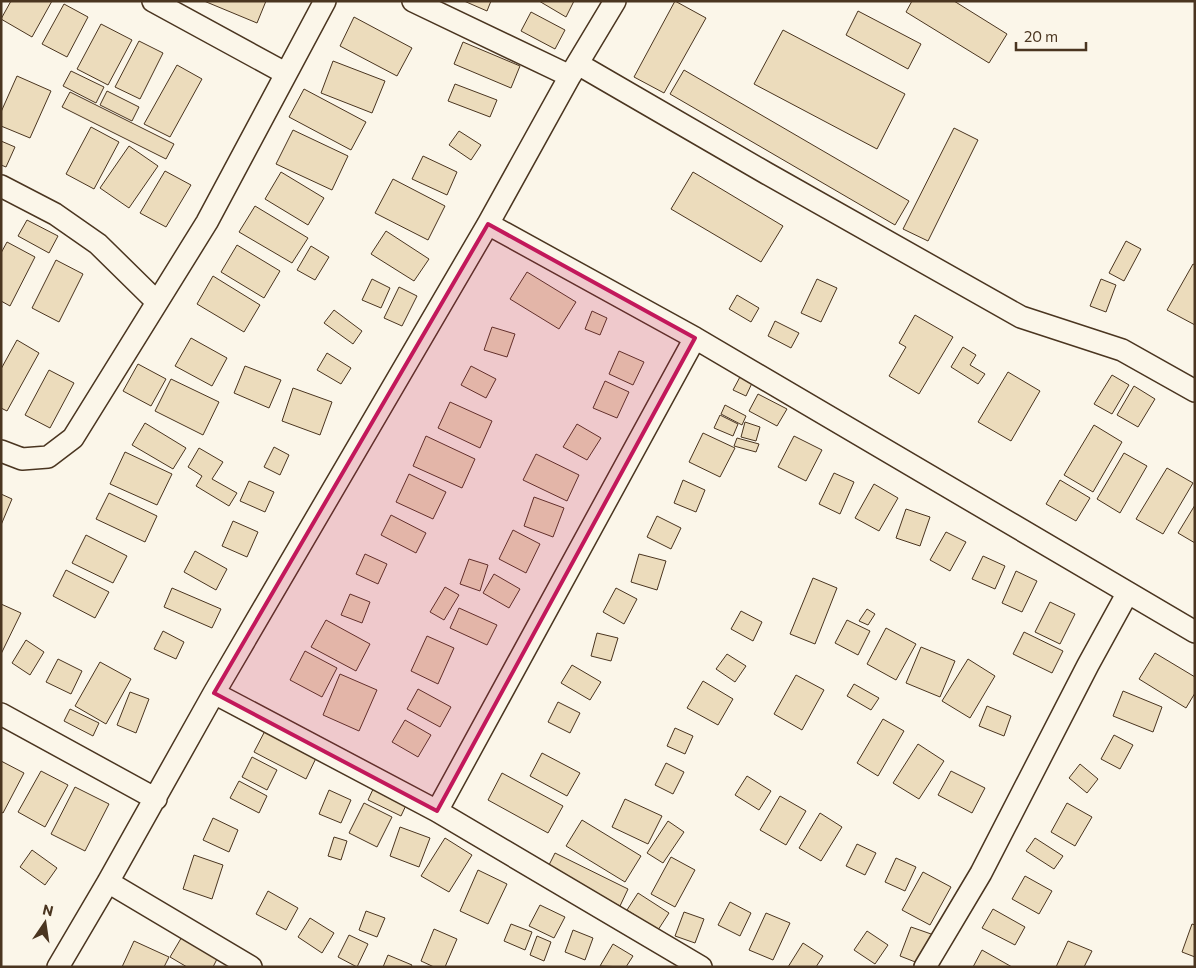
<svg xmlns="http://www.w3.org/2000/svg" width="1196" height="968" font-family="Commissioner,sans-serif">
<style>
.building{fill:#ecdcbc;stroke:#4a3520}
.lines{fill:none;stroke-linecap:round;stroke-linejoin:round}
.street-casing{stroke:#4a3520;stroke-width:24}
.street{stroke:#fbf6e9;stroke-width:21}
.marked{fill:#c2185b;fill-opacity:0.2;stroke:#c2185b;stroke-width:4;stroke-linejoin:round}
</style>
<rect width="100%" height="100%" fill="#fbf6e9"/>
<path class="building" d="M11,1H52L32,37L1,19Z
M204,1H266L257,23Z
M464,1H491L487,11Z
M539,1H574L566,17Z
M675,1L706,18L664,93L634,77Z
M912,1H954L1007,34L989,63L906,12Z
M64,4L88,17L67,57L42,44Z
M858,11L921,44L908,69L846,35Z
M531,12L565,30L555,49L521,31Z
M354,17L412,48L397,76L340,46Z
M101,24L132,40L108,85L77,69Z
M783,30L905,94L877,149L754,84Z
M139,41L163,53L140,99L115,87Z
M463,42L520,66L511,88L454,64Z
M333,61L385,81L372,113L321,93Z
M177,65L202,79L170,137L144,124Z
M684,70L909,201L895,225L670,94Z
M71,71L104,87L96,103L63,86Z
M17,76L51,91L30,138L1,126V112Z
M455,84L497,100L490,117L448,101Z
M304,89L366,122L351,150L289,117Z
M107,91L139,107L132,121L100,105Z
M70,92L174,144L166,159L62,107Z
M91,127L119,142L94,189L66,174Z
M954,128L978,140L928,241L903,229Z
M293,130L348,156L332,190L276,164Z
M459,131L481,145L471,160L449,145Z
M1,141L15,147L6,167L1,165Z
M129,146L158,166L129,208L100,188Z
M423,156L457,172L447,195L412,179Z
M165,171L191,185L166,227L140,213Z
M281,172L324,198L308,225L265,199Z
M693,172L783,226L761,262L671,209Z
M393,179L445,206L428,240L375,213Z
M255,206L308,238L292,263L239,232Z
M27,220L58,236L49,253L18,236Z
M386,231L429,259L414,281L371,254Z
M1126,241L1141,249L1124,281L1109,273Z
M7,242L35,257L10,306L1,301V253Z
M237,245L280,271L264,298L221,272Z
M311,246L329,257L315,280L297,270Z
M56,260L83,274L59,322L32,308Z
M1193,264L1195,265V325L1167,310Z
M527,272L576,302L559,329L510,299Z
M213,276L260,305L244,332L197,304Z
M372,279L390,288L381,308L362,300Z
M817,279L837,288L821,322L801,313Z
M1101,279L1116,285L1106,312L1090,306Z
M399,287L417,296L402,326L384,318Z
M737,295L759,308L751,322L729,309Z
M334,310L362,331L353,344L324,323Z
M592,311L607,318L600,335L585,329Z
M915,315L953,337L919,394L889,376L906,347L899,343Z
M775,321L799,333L791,348L768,336Z
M492,327L515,334L507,357L484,350Z
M191,338L227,358L212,386L175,366Z
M17,340L39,353L7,411L1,408V369Z
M963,347L976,355L970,365L985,374L978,384L951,367Z
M619,351L644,362L633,385L609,374Z
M327,353L351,368L341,384L317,370Z
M138,364L166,379L151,406L123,391Z
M245,366L281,380L269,408L234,393Z
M471,366L496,379L486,398L461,385Z
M49,370L74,383L50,428L25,415Z
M1008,372L1040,391L1011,441L978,422Z
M741,375L753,381L746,396L733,390Z
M1112,375L1129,385L1112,414L1094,404Z
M171,379L219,402L203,435L155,411Z
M605,381L629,392L617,418L593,408Z
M1134,386L1155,399L1138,427L1117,415Z
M293,388L332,402L320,435L282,421Z
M758,394L787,409L777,426L749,411Z
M450,402L492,421L480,448L438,428Z
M725,405L746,416L742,425L721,414Z
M720,415L738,424L733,436L714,428Z
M745,422L760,427L756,441L741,437Z
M145,423L186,448L173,469L132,445Z
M577,424L601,438L587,460L563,447Z
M1094,425L1122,442L1093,492L1064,475Z
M703,433L735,448L720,477L689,462Z
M426,436L475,459L462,488L413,466Z
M794,436L822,450L806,481L778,467Z
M737,438L759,444L756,452L734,446Z
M274,447L289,455L280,475L264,467Z
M199,448L223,462L212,479L237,493L229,506L196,486L202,476L188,467Z
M125,452L172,474L157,505L110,484Z
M1124,453L1147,466L1120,513L1097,499Z
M536,454L579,475L567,501L523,480Z
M1167,468L1193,483L1163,534L1136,519Z
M834,473L854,482L840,514L819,504Z
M409,474L446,492L433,519L396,502Z
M683,480L705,490L696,512L674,503Z
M1060,480L1090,498L1076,521L1046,504Z
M249,481L274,492L265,512L240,501Z
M874,484L898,498L879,531L855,518Z
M109,493L157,516L145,542L96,519Z
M1,494L12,499L1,525Z
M534,497L564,508L553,537L524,526Z
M1195,505V543L1178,533Z
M906,509L930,517L920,546L896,538Z
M391,515L426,533L416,553L381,535Z
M657,516L681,528L671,549L647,537Z
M233,521L258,532L247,557L222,546Z
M513,530L540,544L526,573L499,559Z
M946,532L966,542L950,571L930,560Z
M86,535L127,556L113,583L72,563Z
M195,551L227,569L216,590L184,572Z
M365,554L387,564L378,584L356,574Z
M639,554L666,561L657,590L631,582Z
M983,556L1005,566L995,589L972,579Z
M469,559L488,565L480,591L460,584Z
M66,570L109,592L95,618L53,596Z
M1016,571L1037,581L1022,612L1002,603Z
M494,574L520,589L509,608L483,593Z
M813,578L837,588L815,644L790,634Z
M445,587L459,595L444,620L430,612Z
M172,588L221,609L212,628L164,607Z
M616,588L637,599L624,624L603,612Z
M350,594L370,602L362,623L341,615Z
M1050,602L1075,614L1060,644L1035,632Z
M1,604L21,613L1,654Z
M459,608L497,625L487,645L450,628Z
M867,609L875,614L868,625L859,621Z
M741,611L762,622L753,641L731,629Z
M326,620L370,644L356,671L311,647Z
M847,620L870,631L858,655L835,643Z
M886,628L916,644L896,680L867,664Z
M163,631L184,642L176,659L154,649Z
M1024,632L1063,651L1052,673L1013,654Z
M597,633L618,638L611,661L591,656Z
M427,636L454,648L438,684L411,671Z
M26,640L44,652L30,675L12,663Z
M921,647L955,661L940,697L906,683Z
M305,651L337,668L322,697L290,680Z
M1155,653L1195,677V693L1186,708L1139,679Z
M727,654L746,666L735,682L716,669Z
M58,659L82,671L71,694L46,682Z
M968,659L995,676L970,718L942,701Z
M100,662L131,679L106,724L75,706Z
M572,665L601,682L590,700L561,683Z
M340,674L377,690L359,731L323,715Z
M796,675L824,690L802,730L774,714Z
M703,681L733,699L718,725L687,708Z
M854,684L879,698L871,710L847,696Z
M418,689L451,707L440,727L407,709Z
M1123,691L1162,707L1153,732L1113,716Z
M130,692L149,699L136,733L117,725Z
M558,702L580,713L570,733L548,722Z
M987,706L1011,716L1004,736L979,726Z
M70,709L99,723L93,736L64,721Z
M883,719L904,731L878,776L857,763Z
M405,720L431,735L418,757L392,742Z
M267,727L318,754L306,779L254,752Z
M675,728L693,736L685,754L667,746Z
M1114,735L1133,745L1120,769L1101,759Z
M918,744L944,761L919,799L893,783Z
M542,753L580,773L567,796L530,776Z
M252,757L277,770L267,790L242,777Z
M1,761L24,773L3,813L1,812Z
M666,763L684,772L673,794L655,785Z
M1080,764L1098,779L1087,793L1069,778Z
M41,771L68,785L45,827L18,812Z
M951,771L985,788L972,813L938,795Z
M502,773L563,806L548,833L488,800Z
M747,776L771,791L759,810L735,795Z
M239,781L267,796L259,813L230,798Z
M375,785L408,801L401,816L368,800Z
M75,787L109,804L85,851L51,834Z
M329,790L351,800L341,823L319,814Z
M780,796L806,811L786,845L760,830Z
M625,799L662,816L648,844L612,827Z
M364,803L392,817L377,847L349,833Z
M1067,803L1092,817L1075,846L1051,832Z
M820,813L842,827L821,861L799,848Z
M213,818L238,830L229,852L203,840Z
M582,820L641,856L625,882L566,846Z
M668,821L684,832L663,863L647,853Z
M400,827L430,838L419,867L390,856Z
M334,837L347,841L341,860L328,856Z
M445,838L472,855L449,892L421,876Z
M1035,838L1063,856L1054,869L1026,851Z
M857,844L876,853L865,875L846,866Z
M32,850L57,868L45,885L20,867Z
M555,853L628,889L620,906L546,871Z
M194,855L223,865L212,899L183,889Z
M671,857L695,870L675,907L651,894Z
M896,858L916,867L905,891L885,882Z
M478,870L507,884L488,924L460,911Z
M923,872L951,887L930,925L902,910Z
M1025,876L1052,891L1039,914L1012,899Z
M268,891L298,908L286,930L256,914Z
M638,893L669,913L658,930L627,910Z
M730,902L751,913L740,936L718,925Z
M540,905L565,917L554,938L529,926Z
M993,909L1025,927L1015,945L982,928Z
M366,911L385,918L377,937L359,930Z
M684,912L704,919L695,943L675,936Z
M766,913L790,923L773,960L749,950Z
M310,918L334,933L322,953L298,937Z
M511,924L532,932L525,950L504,941Z
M1192,924L1195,925V957L1182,952Z
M911,927L934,935L923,965L900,956Z
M434,929L457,939L445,967H434L421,961Z
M573,930L593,938L585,960L565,952Z
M867,931L888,945L875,964L854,950Z
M183,935L219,955L213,967H187L170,957Z
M349,935L368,944L357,967L338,957Z
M537,936L551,942L544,961L530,955Z
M134,941L169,957L164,967H122Z
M1068,941L1092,951L1084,967H1056Z
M803,943L823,956L816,967H788Z
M613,944L633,956L626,967L600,966Z
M982,950L1012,967H973Z
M388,955L412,965L411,967H383Z"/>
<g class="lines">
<g class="street-casing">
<path id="street" d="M153,1L285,73
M413,1L570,76
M578,64L766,173L1021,317L1122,350L1195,391
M1,186L55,214L98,244L157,302
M488,224L695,338L1195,632
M1,451L22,459L48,457L73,438L207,222L325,1
M214,693L437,811L701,967
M1,714L156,799
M437,811L695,338
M108,882L251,967
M58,967L108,882L214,693L488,224L570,76L615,1
M925,967L981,873L1088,665L1127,594"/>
</g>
<use href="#street" class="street"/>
</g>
<path class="marked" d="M488,224L695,338L437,811L214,693Z"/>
<rect width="1196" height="968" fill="none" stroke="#4a3520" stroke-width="5"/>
<g transform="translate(45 923) rotate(13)" stroke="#fbf6e9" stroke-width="4" paint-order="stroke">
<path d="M0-4L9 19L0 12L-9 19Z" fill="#4a3520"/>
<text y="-8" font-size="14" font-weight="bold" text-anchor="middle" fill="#4a3520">N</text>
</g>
<path d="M1016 42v8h70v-8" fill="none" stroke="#4a3520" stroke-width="2.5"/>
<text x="1024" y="42" font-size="15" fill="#4a3520" stroke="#fbf6e9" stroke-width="4" paint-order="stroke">20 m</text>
</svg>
